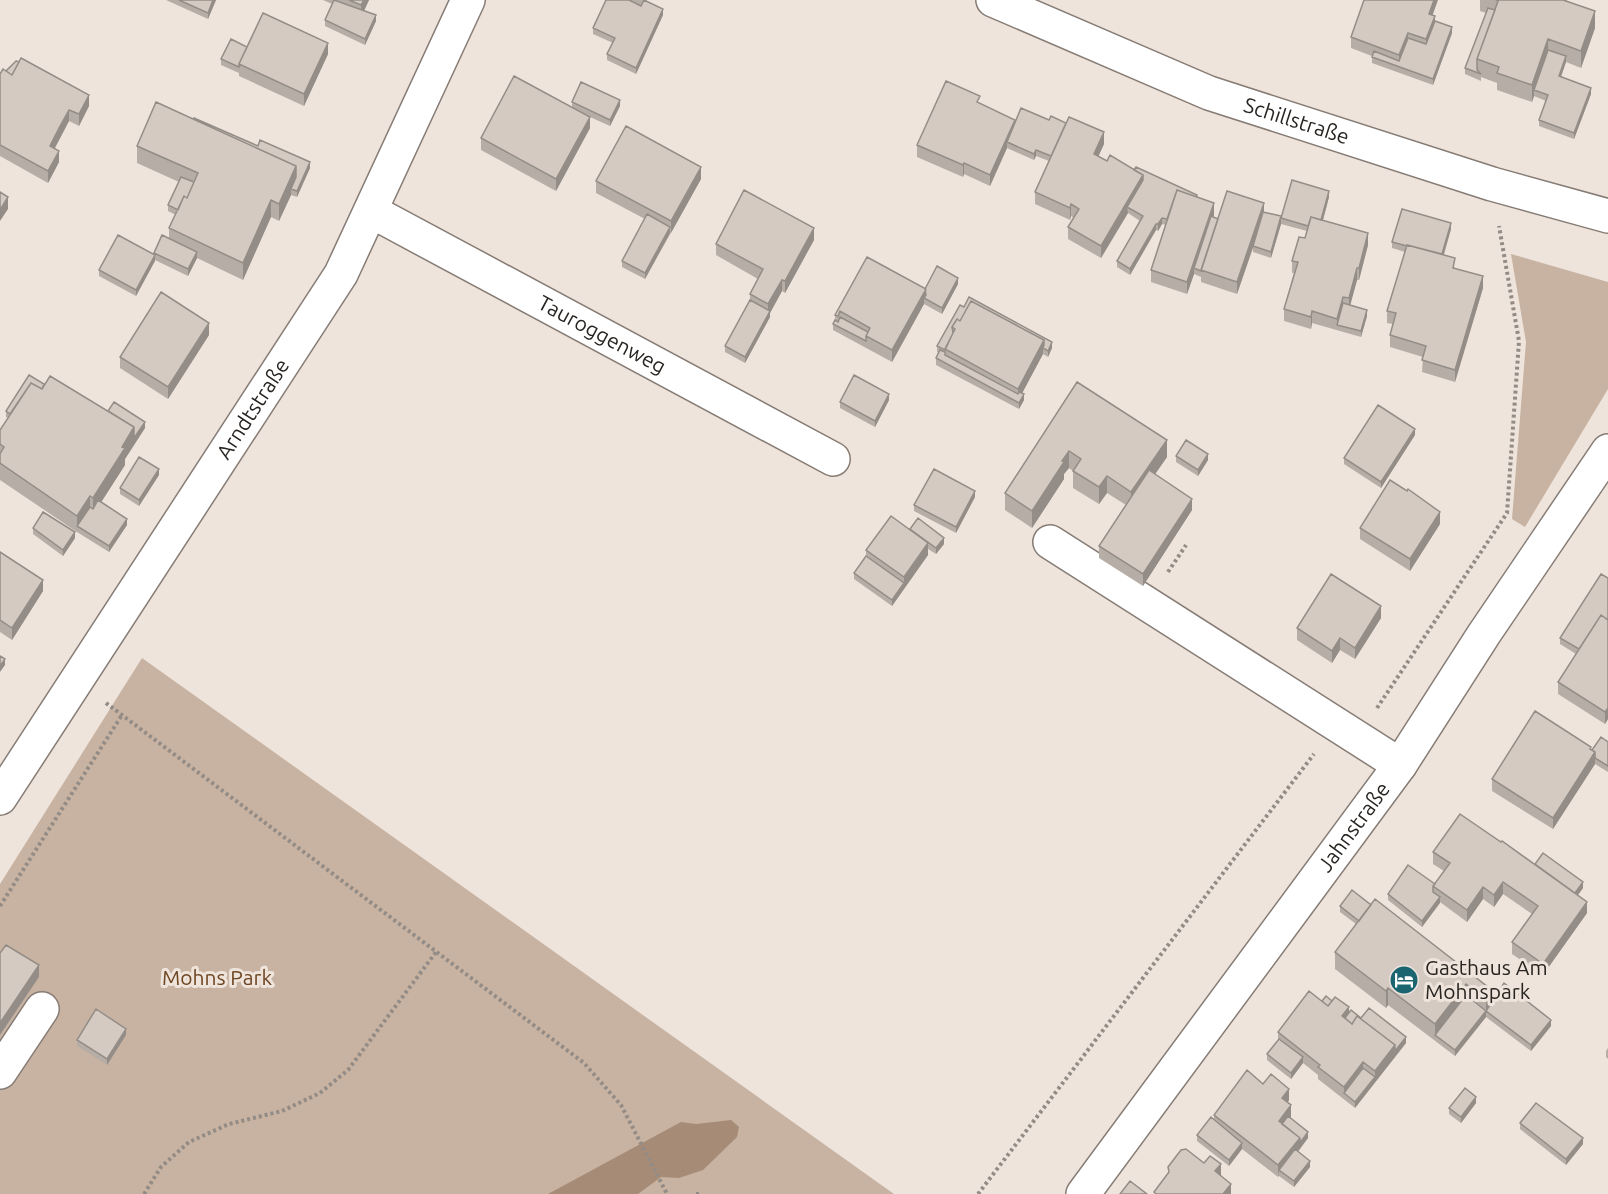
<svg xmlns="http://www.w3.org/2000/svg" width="1608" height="1194" font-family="Ubuntu,sans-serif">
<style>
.green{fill:#c8b3a2}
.water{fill:#a68b76}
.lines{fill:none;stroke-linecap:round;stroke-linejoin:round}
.minor-casing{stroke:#867c75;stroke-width:36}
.path{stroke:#938c86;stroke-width:4;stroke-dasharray:3 3;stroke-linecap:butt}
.minor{stroke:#fff;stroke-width:33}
.wall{fill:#b6aea6}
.shaded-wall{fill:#948d87}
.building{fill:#d4cac1;stroke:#948d87;stroke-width:1.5}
.labels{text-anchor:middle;stroke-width:6;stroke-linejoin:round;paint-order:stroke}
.street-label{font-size:21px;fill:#282421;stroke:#eee4db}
.poi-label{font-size:21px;fill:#282421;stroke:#eee4db;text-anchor:start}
.park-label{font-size:21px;fill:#6e4622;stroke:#eee4db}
</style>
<rect width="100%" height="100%" fill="#eee4db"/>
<path class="green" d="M1511,254L1608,282V389L1525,527L1512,519L1526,342Z
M142,658L894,1194H0V884Z"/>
<path class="water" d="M731,1120L739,1127L737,1137L703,1170L679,1178L661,1177L638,1194H548L681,1122L696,1124Z"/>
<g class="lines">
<g class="minor-casing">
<g id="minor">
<path id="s1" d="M993,0L1209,93L1492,184L1608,216"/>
<path id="s2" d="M371,211L833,459"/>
<path d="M1050,542L1400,765"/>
<path id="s3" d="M0,798L341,274L468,0"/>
<path d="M0,1072L42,1009"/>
<path id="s4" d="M1083,1194L1400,765L1484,634L1608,451"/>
</g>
</g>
<path class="path" d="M1168,572L1186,545
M106,703L584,1063L621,1105L667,1194
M1377,708L1507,513L1519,341L1499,226
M0,906L122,715
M144,1194L161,1167L189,1142L229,1124L282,1111L320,1093L348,1070L436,952
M696,1194H702
M978,1194L1314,754"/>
<use href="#minor" class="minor"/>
</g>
<path class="wall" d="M166,0H216L208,19Z
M323,0H369L364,11L376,21L365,45L325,26V20L332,4Z
M606,0H647L646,1L663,15L636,74L607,60V54L613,43L593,34V28Z
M1480,0H1567V1L1595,28L1581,68L1566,62L1561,77L1591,94L1574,139L1539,126V120L1546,101L1534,96L1532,102L1497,90V83L1481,77V81L1465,74V68L1486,13L1480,11Z
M1433,15L1435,21L1452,33L1433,85L1372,63V56L1351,48V37Z
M247,47L328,54L304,106L239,76V73L221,65V59Z
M6,71L89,106L79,126L69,121L55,148L59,162L48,183L0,156V74Z
M572,102L620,106L610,126L590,117V128L556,191L481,150V138L572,107Z
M980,103L1015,124L1104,144L1098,156L1107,161L1134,170L1197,197L1214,215L1213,217L1218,219L1264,212L1281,216L1329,197L1323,220L1368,245L1359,280H1357L1350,305L1367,316L1361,337L1312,323L1311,329L1284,321V309L1294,273H1292V261L1305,238L1307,231L1281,224L1271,258L1253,252V248L1237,294L1201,282V277L1194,274L1187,294L1151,282V270L1166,225L1162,224L1158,231L1156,230L1130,275L1117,267V261L1140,221L1128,213L1101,258L1068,239V227L1074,218L1071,216L1070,220L1035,204V192L1049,161L1036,156L1034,160L1007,148L990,186L964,174L963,177L917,157V145Z
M193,119L310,168L297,197L291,195L279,221L271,217L243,280L197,258L188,276L155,260L136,296L99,276V270L154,254L169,239V228L176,215L168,211V205L179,182L137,163V146Z
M701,179L645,279L622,267V261L645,219L596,193V181Z
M1451,229L1444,255L1455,268L1483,288L1455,382L1422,372L1423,357L1390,347V335L1393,324L1387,323V311L1405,252L1392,248V242Z
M814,240L785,293L782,291L770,313V317L745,363L725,352V346L750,300V294L758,279L716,255V244Z
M867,257L925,289L958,284L942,314L924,304L892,362L833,330V324L835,320V315Z
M960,305L1052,348L1048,357L1043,354L1022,393L1024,400L1019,409L936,365V358L939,353L937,352V346Z
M209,335L168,399L120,368V357Z
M1077,382L1167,457L1155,474L1192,510L1143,586L1099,558V546L1126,505L1107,493L1099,504L1073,488V471L1069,468L1064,474V479L1032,528L1005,510V493Z
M44,384L108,411L145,428L125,459V465L101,502L127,525L109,552L77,532L0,480V430L8,418L6,417V411Z
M889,400L875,427L840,408V402Z
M1415,435L1381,488L1344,464V458Z
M1176,456L1208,460L1198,476L1176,462Z
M159,475L139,506L120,494V488Z
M975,497L956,533L914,511V505Z
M1440,524L1410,571L1360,539V528Z
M33,528L75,538L63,556L33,534Z
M910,529L944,544L936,554L928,549V555L892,606L854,579V573L866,556V550L910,530Z
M0,552L43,591L12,640L0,632Z
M1608,578V719L1605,724L1558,694V682L1576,654L1560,644V638Z
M1381,618L1355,659L1340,650L1332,663L1297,640V628Z
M1608,742V772L1595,764L1553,829L1492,791V779L1591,749L1592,750Z
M1501,842L1535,864L1583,888L1578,895L1587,913L1543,975L1512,954V942L1532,914L1503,894L1494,907L1483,899L1467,922L1440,902L1422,927L1388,900V894L1435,884L1444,871L1433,864V852Z
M1340,906L1493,1000L1551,1026L1531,1051L1486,1017L1455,1056L1388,1005L1386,1008L1335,969V952L1356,924L1340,912Z
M1322,1001H1332L1349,1013L1361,1018L1406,1043L1355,1108L1318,1079V1075L1303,1063L1291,1079L1267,1060V1054L1278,1040V1032Z
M126,1035L107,1065L77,1046V1040Z
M1608,1048V1059L1606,1057V1051Z
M1263,1084L1289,1100L1288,1102L1291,1117V1118L1308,1138L1298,1152L1310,1167L1294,1187L1279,1176L1278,1177L1242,1149L1229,1166L1197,1141V1135L1214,1119V1115Z
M1476,1103L1461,1123L1449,1114V1108Z
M1520,1123L1583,1144L1566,1165L1520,1129Z"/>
<path class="shaded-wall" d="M213,0H216L208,19V13Z
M364,0H369L361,17V5Z
M1434,0H1438L1429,25V14Z
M663,9V15L636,74V68Z
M1595,11V28L1581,68V51Z
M376,15V21L365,45V39Z
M1435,16V27L1426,50V39Z
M1452,27V33L1433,85V79Z
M1408,33V44L1399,67V55Z
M1548,39V56L1534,90V96L1532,102V85Z
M328,43V54L304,106V94Z
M1566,56V62L1559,82V76Z
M1591,88V94L1574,139V133Z
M89,95V106L79,126V114Z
M620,100V106L610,126V120Z
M69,110V121L50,157V146Z
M590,117V128L556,191V179Z
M1015,120V131L1007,142V148L990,186V175Z
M1104,132V144L1094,166V154Z
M1036,150V156L1034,160V154Z
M59,151V162L48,183V171Z
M310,162V168L297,197V191Z
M964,163V174L963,177V165Z
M296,166V183L291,189V195L279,221V204Z
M701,167V179L671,233V221Z
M1143,175V186L1127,207L1128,213L1101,258V246Z
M1329,191V197L1320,231V225Z
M8,197V209L0,221V210Z
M271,200V217L243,280V263Z
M1214,203V215L1195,269L1194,268V274L1187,294V282Z
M1264,203V215L1237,294V282Z
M1071,204V216L1070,220V208Z
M1162,218V224L1158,231V224Z
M1281,218V224L1271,258V252Z
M1451,223V229L1441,263V257Z
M1156,224V230L1130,275V269Z
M670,227V233L645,279V273Z
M814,228V240L785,293V281Z
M1368,233V245L1359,280V268Z
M197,252V258L188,276V269Z
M155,255V261L136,296V290Z
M1357,268V280L1349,310V298Z
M1483,276V288L1455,382V370Z
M958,278V284L942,314V308Z
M782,280V291L770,313V317L745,363V357L768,314V304Z
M926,289V300L924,298V304L892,362V350Z
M1343,297V309L1337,325V331V319Z
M1367,310V316L1361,337V331Z
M1312,311V323L1311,329V317Z
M209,323V335L168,399V387Z
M1044,340V349L1043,348V354L1018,401V389Z
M1052,342V348L1048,357V351Z
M889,394V400L875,427V421Z
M1024,394V400L1019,409V403Z
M145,422V428L125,459V465L93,515V498L122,447L134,427Z
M1415,429V435L1381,488V482Z
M1167,440V457L1131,509V492Z
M1069,451V468L1064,474V479L1032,528V511Z
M1208,454V460L1198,476V470Z
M159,469V475L139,506V500Z
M1107,476V493L1099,504V487Z
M975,491V497L956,533V527Z
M90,496V513L77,526V516Z
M1192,499V510L1143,586V574Z
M1440,512V524L1410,571V559Z
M127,519V525L109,552V546Z
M75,532V538L63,556V550Z
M944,538V544L936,554V548Z
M928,543V555L892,606V600L904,583V577Z
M43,580V591L12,640V628Z
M1381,606V618L1355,659V648Z
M1340,638V650L1332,663V651Z
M5,659V665L0,672V666Z
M1608,708V719L1605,724V712Z
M1591,747V755L1595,752V764L1553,829V818Z
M1503,882V894L1494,907V895Z
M1583,882V888L1572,903V897Z
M1483,887V899L1467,922V910Z
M1440,897V903L1422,927V921Z
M1587,902V913L1543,975V964Z
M39,965V977L0,1035V1023Z
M1466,984V1001L1435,1035V1024Z
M1388,988V1005L1386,1008V991Z
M1493,991V1008L1486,1011V1000Z
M1349,1007V1019L1345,1024L1342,1016Z
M1486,1011V1017L1455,1056V1050Z
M1551,1020V1026L1531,1051V1045Z
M126,1029V1035L107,1065V1059Z
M1406,1037V1043L1355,1108V1102L1375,1077V1071L1395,1045Z
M1303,1057V1063L1291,1079V1073Z
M1363,1062V1074L1344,1093V1087Z
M1289,1089V1100L1282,1110V1098Z
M1476,1097V1103L1461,1123V1117Z
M1291,1105V1117L1282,1129L1279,1121Z
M1308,1132V1138L1282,1172L1279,1170L1278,1177V1165L1300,1138Z
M1583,1138V1144L1566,1165V1159Z
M1242,1143V1149L1229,1166V1160Z
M1310,1161V1167L1294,1187V1181Z
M1221,1164V1176L1215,1171Z
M1231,1184V1194H1223Z"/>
<path class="building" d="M179,0H213L208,13Z
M334,0L376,15L365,39L325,20Z
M349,0H364L361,5Z
M606,0H629L641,6L644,0L663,9L636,68L607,54L615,38L593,28Z
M1364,0H1434L1429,14L1435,16L1426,39L1408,33L1399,55L1351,37Z
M1496,0H1563L1595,11L1581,51L1548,39L1532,85L1497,73L1499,67L1477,59L1498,1Z
M1488,8L1495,10L1477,59V70L1481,74L1465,68Z
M263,13L328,43L304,94L239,64Z
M1435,21L1452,27L1433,79L1372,57L1374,51L1399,61L1408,38L1426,44Z
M231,39L247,47L239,64V67L221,59Z
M1548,50L1566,56L1559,76L1591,88L1574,133L1539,120L1548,95L1534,90Z
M21,58L89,95L79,114L69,110L59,128L50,146L59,151L48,171L0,145V74L3,69L12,75Z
M16,61L19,62L12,75L6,71Z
M514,76L590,117L556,179L481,138Z
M946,81L980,96L977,102L1015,120L990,175L964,163L963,165L917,145Z
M581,82L620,100L610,120L572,102Z
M156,102L296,166L279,204L271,200L243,263L169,228L184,196L187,198L198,173L137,146Z
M1021,108L1049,120L1051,116L1066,123L1051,156L1036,150L1034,154L1007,142Z
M1069,117L1104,132L1094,154L1107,161L1110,155L1143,175L1101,246L1068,227L1079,209L1071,204L1070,208L1035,192Z
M194,118L258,146L260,140L310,162L297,191L291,189L296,177V166L193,119Z
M626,126L701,167L671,221L596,181Z
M1136,167L1197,195V197L1177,190L1167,219L1162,218L1158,224H1156L1130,269L1117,261L1143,216L1127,207L1143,180V175L1134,170Z
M181,177L194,182L187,198L184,196L178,210L168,205Z
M1292,180L1329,191L1321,220L1311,217L1308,226L1281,218Z
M744,190L814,228L785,281L782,280L768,304L750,294L763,269L716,244Z
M1177,190L1214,203L1187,282L1151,270Z
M1227,191L1264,203L1237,282L1201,270Z
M0,192L8,197L0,210Z
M1402,209L1451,223L1442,254L1407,245V246L1392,242Z
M1263,212L1281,216L1271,252L1253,246Z
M647,214L670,227L645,273L622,261Z
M1211,216L1218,219L1201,271L1194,268Z
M1311,217L1368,233L1359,268H1357L1349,298L1343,297L1337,319L1312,311L1311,317L1284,309L1298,262L1292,261L1299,237L1305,238Z
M118,235L155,255L136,290L99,270Z
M162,235L197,252L188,269L154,253Z
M1407,245L1455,258L1453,268L1483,276L1455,370L1422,360L1426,346L1390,335L1396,313L1387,311Z
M867,257L926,289L892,350L866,336L870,328L840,311L838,316L835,315Z
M937,266L958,278L942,308L924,298L926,295L925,289Z
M161,292L209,323L168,387L120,357Z
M969,297L1052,342L1048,351L1043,348L1044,345V340L971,301L960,321L957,319L952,327L953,333L945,350L937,346L960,305L964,307Z
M750,300L770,311L745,357L725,346Z
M971,301L1044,340L1018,389L945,349L955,329L952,327L957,319L960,321Z
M1343,303L1367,310L1361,331L1337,325Z
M840,317L868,332L866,336V341L833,324L835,320L838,322Z
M940,350L945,352V355L1018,394L1019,392L1024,394L1019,403L936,358Z
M29,375L44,384L42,389L31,383L10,414L6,411Z
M854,375L889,394L875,421L840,402Z
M50,376L134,427L122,447L125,448L93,498L90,496L77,516L0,463V454L4,447L0,444V430L31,383L42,389Z
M1077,382L1167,440L1131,492L1107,476L1099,487L1073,471L1081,459L1069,451L1062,461L1064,462L1032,511L1005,493Z
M114,402L145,422L134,438V427L108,411Z
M1378,405L1415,429L1381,482L1344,458Z
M1186,440L1208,454L1198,470L1176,456Z
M139,457L159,469L139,500L120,488Z
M934,469L975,491L956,527L914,505Z
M1149,470L1192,499L1143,574L1099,546Z
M1390,480L1407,491L1408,489L1440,512L1410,559L1360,528Z
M98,500L127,519L109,546L77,526L90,507L93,509Z
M43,512L75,532L63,550L33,528Z
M891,516L928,543L904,577L866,550Z
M918,518L944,538L936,548L910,529Z
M0,552L43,580L12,628L0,620Z
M866,556L904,583L892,600L854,573Z
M1331,574L1381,606L1355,648L1340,638L1332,651L1297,628Z
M1601,574L1608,578V620L1601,615L1579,649L1560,638Z
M1601,615L1608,620V708L1605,712L1558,682Z
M0,656L5,659L0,666Z
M1535,711L1591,747L1590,749L1595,752L1553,818L1492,779Z
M1601,737L1608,742V766L1595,758V752L1592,750Z
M1460,814L1501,842L1502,841L1587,902L1543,964L1512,942L1538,906L1503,882L1494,895L1483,887L1467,910L1433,886L1450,863L1433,852Z
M1543,853L1583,882L1575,893L1535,864Z
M1408,865L1435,884L1433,886V892L1440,897L1422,921L1388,894Z
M1352,890L1371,905L1359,921L1340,906Z
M1375,899L1493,991L1486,1000L1466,984L1435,1024L1388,988L1386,991L1335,952Z
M6,945L39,965L0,1023V953Z
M1504,983L1551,1020L1531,1045L1486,1011Z
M1309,991L1328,1006L1335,997L1349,1007L1342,1016L1352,1024L1357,1016L1395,1045L1375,1071L1363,1062L1344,1087L1318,1067L1320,1065L1278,1032Z
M1466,995L1486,1011L1455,1050L1435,1035Z
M1326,996L1332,1001L1328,1006L1322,1001Z
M1369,1008L1406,1037L1395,1051V1045L1357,1016L1352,1024L1345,1018L1351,1010L1361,1018Z
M96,1009L126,1029L107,1059L77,1040Z
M1279,1039L1303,1057L1291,1073L1267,1054Z
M1363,1068L1375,1077L1355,1102L1344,1093Z
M1247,1070L1263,1084L1271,1074L1289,1089L1282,1098L1291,1105L1279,1121L1300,1138L1278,1165L1214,1115Z
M1465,1088L1476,1097L1461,1117L1449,1108Z
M1536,1103L1583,1138L1566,1159L1520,1123Z
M1288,1116L1308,1132L1300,1143V1138L1282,1124Z
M1211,1117L1242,1143L1229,1160L1197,1135Z
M1186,1149L1204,1163L1210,1156L1221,1164L1215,1171L1231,1184L1223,1194H1156L1154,1192L1169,1172L1168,1167L1181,1150Z
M1295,1149L1310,1161L1294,1181L1279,1170Z
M1130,1181L1147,1194H1120Z"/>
<defs>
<g id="hotel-disc" transform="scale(1.5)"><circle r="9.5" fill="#1b6571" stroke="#eee4db"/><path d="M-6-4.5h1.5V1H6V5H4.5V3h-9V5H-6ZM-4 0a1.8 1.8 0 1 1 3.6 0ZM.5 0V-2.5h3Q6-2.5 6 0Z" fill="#fff"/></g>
</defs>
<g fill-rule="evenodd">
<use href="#hotel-disc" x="1404" y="980"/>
</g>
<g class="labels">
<g class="street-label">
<text dy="7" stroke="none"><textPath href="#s1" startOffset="327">Schillstraße</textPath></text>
<text dy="7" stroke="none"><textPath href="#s2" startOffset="262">Tauroggenweg</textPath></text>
<text dy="7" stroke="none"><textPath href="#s3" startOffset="464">Arndtstraße</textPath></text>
<text dy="7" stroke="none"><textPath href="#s4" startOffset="456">Jahnstraße</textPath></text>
</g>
<g class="poi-label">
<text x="1425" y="975">Gasthaus Am<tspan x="1425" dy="24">Mohnspark</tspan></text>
</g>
<g class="park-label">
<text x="217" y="985">Mohns Park</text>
</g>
</g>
</svg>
